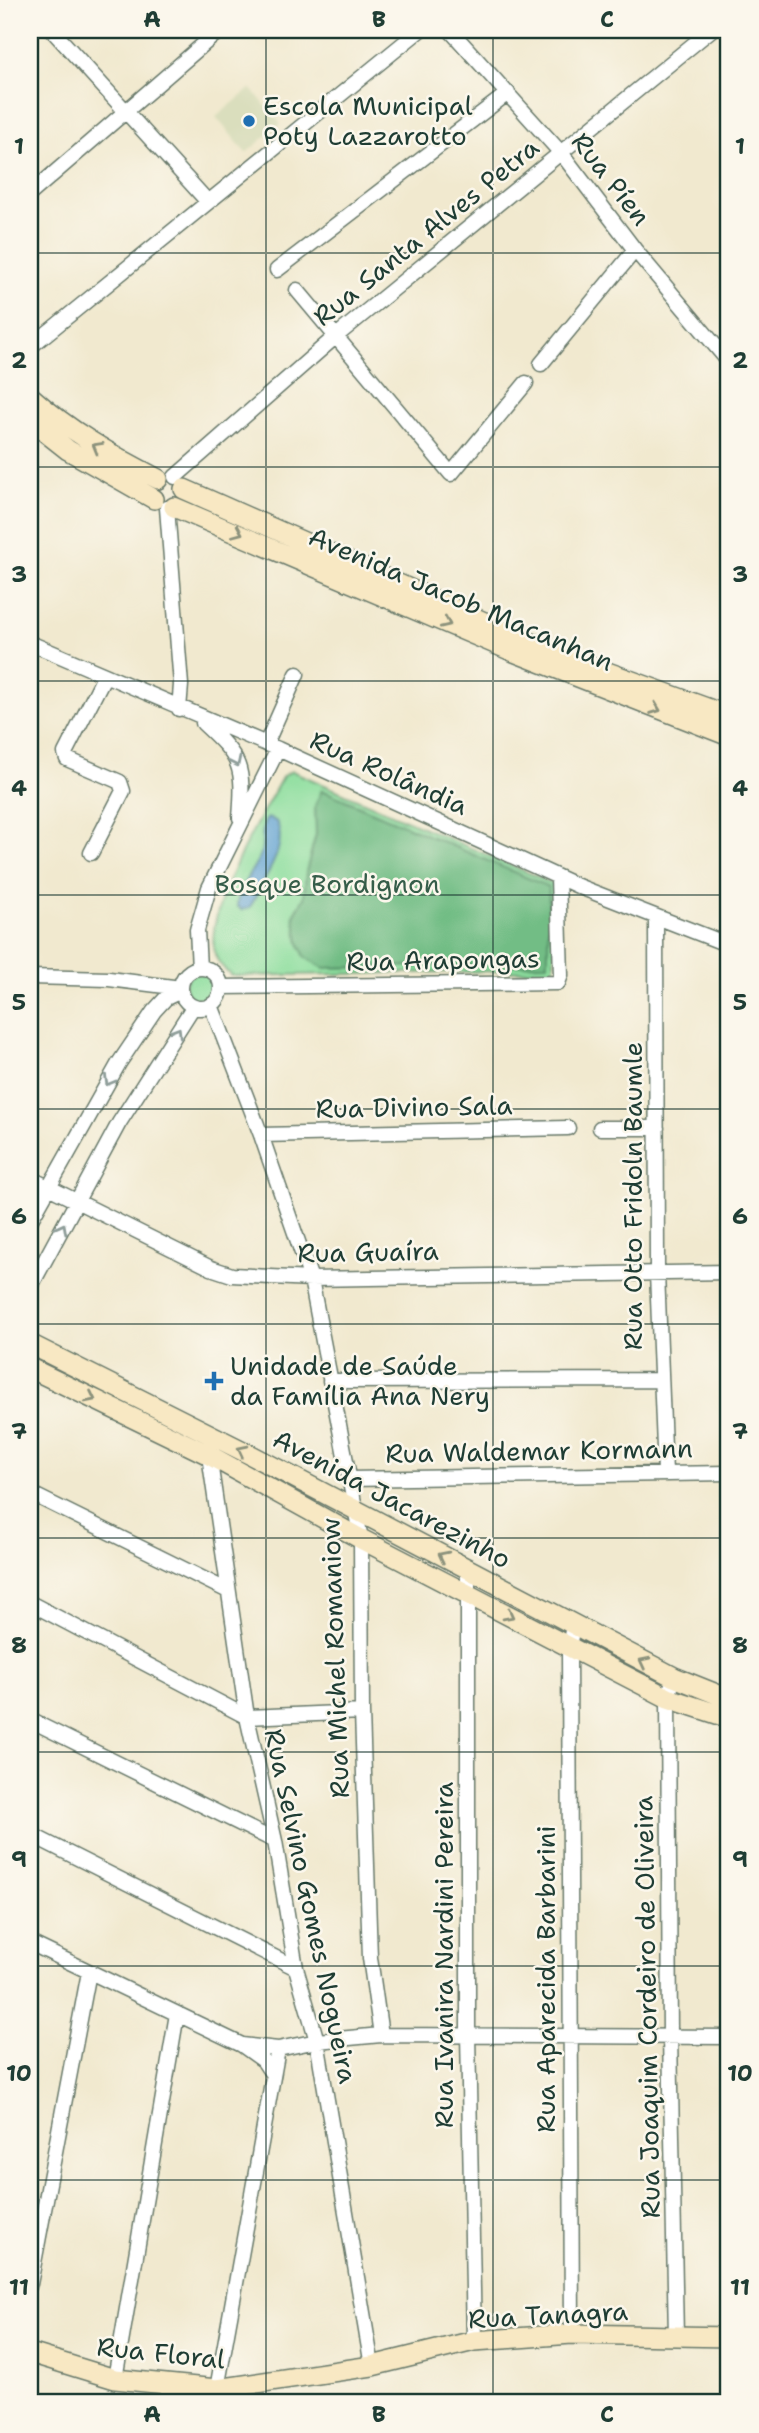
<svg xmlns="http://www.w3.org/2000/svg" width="759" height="2433" font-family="'Shantell Sans',sans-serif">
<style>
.built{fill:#dadebd}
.green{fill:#8dde9e;stroke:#568e69;stroke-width:2}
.forest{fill:#72bd85;stroke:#487d5c;stroke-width:2}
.water{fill:#5ea1d2;stroke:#3e6f83;stroke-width:2}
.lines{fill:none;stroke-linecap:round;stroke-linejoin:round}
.street-casing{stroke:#68796a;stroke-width:17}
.secondary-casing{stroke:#68796a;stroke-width:22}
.street{stroke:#fff;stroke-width:14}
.secondary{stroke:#f8e8c3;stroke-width:19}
.oneway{stroke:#8c927c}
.oneway2{stroke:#8f9e9a}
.grid{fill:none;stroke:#1f3d34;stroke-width:2;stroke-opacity:0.55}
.poi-dot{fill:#1f6fb2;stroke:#fbf7ec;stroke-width:2.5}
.labels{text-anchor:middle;stroke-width:5;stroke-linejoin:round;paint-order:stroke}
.poi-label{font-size:26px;fill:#1f3d34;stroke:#fbf7ec;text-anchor:start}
.street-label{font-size:26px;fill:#1f3d34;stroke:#fbf7ec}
.park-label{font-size:26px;fill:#355d49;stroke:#fbf7ec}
.neatline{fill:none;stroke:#1f3d34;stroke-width:2.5}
.grid-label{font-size:23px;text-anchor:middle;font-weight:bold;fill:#1f3d34}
</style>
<rect width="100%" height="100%" fill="#fbf7ec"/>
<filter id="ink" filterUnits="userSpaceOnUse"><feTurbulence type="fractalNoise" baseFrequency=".0143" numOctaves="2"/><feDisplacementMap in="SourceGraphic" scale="14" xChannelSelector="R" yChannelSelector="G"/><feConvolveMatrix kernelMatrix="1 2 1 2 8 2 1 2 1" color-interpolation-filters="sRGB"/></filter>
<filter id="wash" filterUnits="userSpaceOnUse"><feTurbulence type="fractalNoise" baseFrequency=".00686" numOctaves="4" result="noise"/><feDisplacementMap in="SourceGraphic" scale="28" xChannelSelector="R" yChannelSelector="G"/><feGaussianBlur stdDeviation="1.57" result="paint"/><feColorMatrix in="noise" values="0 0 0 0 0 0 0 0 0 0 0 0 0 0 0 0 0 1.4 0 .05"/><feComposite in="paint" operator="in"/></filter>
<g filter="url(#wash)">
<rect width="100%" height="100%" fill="#f1e9cf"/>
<path class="built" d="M251,88L281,124L246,153L216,117Z"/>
<path class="green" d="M292,771L554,884V970L231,976C225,969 217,963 215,954C203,910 261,816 283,776Z
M185 987a15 15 0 1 1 30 0a15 15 0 1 1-30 0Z"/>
<path class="forest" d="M322,790L549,887L548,964L324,968L305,957L299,943L294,915L304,898L306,872L316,834L315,806Z"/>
<path class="water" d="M267,818L276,821C290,847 263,878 253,902L249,908L242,910L237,906C238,888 252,872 260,856C265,844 259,828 267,818Z"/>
</g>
<g filter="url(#ink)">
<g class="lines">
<g class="street-casing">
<path id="street" d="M52,30L208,202
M450,30L562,154L635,250L729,362
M30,194L220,30
M277,270L508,93
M297,290L451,474L526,383
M30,347L420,30
M541,364L635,250
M175,477L335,337L711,30
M167,508L181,685L179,709
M30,643L278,749L580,887L729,945
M203,723C242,759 244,766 240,818
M266,744L297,674
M91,853L123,791L120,782L67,759L65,753L104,677
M656,918L657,1273L665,1473
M181 988a20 20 0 1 1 40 0a20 20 0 1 1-40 0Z
M199,968L197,930L209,888L278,749
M30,977L109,979L181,988
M221,987L558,983L561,975L558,877
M211,1005L261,1135L311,1279L361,1539L362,1712L370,1958L381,2035
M600,1128H657
M261,1135L568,1128
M30,1178L211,1268L232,1275L311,1279L729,1272
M30,1221L119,1063L154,1011L166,998L181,991
M30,1288L119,1123L193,1007
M330,1381L660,1380
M209,1455L247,1717L275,1841L296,1968L317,2041L372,2366
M350,1479L729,1473
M30,1493L226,1590
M468,1568V2034L474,2341
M30,1603L247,1717L362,1712
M674,1677L668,1698L670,2036L676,2337
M30,1720L275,1841
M30,1834L296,1968
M30,1943L242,2045L263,2060L273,2075
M242,2045L278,2049L317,2041L381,2035L729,2037
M30,2284L89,1972
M572,2334L569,1647L573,1625
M115,2379L177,2014
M217,2389L278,2049"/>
</g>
<g class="secondary-casing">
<path id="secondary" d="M30,396C69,431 111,455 158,479
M30,420L68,450L154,499
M184,489L552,652L729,716
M174,507L514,652L729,736
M30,1344L253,1456L674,1677L729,1699
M30,1368L209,1455L361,1539L668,1698L729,1718
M30,2353L115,2379L217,2389L372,2366L474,2341L572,2334L729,2337"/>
</g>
<use href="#street" class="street"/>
<use href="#secondary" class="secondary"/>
</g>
<defs><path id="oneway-chevron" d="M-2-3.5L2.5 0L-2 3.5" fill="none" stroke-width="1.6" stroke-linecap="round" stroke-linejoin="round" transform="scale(1.75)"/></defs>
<g class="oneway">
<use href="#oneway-chevron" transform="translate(97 447) rotate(-150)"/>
<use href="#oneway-chevron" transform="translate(238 532) rotate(23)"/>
<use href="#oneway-chevron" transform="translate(446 623) rotate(24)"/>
<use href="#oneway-chevron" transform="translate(656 709) rotate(21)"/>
<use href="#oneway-chevron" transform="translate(91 1398) rotate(26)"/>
<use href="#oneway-chevron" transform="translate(242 1450) rotate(-153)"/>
<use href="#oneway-chevron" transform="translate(443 1556) rotate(-153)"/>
<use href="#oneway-chevron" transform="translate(509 1615) rotate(28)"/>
<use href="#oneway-chevron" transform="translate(644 1662) rotate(-153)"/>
</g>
<g class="oneway2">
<use href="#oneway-chevron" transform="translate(236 762) rotate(64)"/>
<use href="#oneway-chevron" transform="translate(177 1032) rotate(-59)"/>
<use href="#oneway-chevron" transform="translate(109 1081) rotate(120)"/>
<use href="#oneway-chevron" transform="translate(62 1228) rotate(-62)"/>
</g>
</g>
<path class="grid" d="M266,30V2403M493,30V2403M30,253H729M30,467H729M30,681H729M30,895H729M30,1109H729M30,1324H729M30,1538H729M30,1752H729M30,1966H729M30,2180H729"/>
<g class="poi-dot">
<circle cx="249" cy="121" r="7"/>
<path d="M210.5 1370.5h7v7h7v7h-7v7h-7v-7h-7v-7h7z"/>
</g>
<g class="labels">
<g class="poi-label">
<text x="263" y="115">Escola Municipal<tspan x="263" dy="30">Poty Lazzarotto</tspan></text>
<text x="230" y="1375">Unidade de Saúde<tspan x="230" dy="30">da Família Ana Nery</tspan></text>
</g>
<g class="street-label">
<text transform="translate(611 179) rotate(52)" y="9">Rua Píen</text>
<text transform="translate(426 232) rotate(-39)" y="9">Rua Santa Alves Petra</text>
<text transform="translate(461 599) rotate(23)" y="9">Avenida Jacob Macanhan</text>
<text transform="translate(389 773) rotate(24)" y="9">Rua Rolândia</text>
<text transform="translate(443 960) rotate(-1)" y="9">Rua Arapongas</text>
<text transform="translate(414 1107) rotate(-1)" y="9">Rua Divino Sala</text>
<text transform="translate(633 1196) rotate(-90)" y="9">Rua Otto Fridoln Baumle</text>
<text transform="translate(368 1252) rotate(-1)" y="9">Rua Guaíra</text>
<text transform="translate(539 1451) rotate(-1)" y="9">Rua Waldemar Kormann</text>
<text transform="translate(392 1499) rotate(28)" y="9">Avenida Jacarezinho</text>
<text transform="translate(335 1658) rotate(-92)" y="9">Rua Michel Romaniow</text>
<text transform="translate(311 1906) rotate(78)" y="9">Rua Selvino Gomes Nogueira</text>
<text transform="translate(444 1955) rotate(-90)" y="9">Rua Ivanira Nardini Pereira</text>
<text transform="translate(546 1979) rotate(-90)" y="9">Rua Aparecida Barbarini</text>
<text transform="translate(647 2007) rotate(-91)" y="9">Rua Joaquim Cordeiro de Oliveira</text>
<text transform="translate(548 2315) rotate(-3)" y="9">Rua Tanagra</text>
<text transform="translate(161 2353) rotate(6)" y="9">Rua Floral</text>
</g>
<g class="park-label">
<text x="327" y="893">Bosque Bordignon</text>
</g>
</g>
<rect width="759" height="2433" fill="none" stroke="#fbf7ec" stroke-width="77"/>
<rect x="38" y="38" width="682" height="2356" class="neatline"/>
<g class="grid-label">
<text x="152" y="27">A</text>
<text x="379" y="27">B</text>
<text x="607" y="27">C</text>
<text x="19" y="154">1</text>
<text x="740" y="154">1</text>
<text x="19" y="368">2</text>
<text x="740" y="368">2</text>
<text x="19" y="582">3</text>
<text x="740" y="582">3</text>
<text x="19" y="796">4</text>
<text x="740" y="796">4</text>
<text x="19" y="1010">5</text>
<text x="740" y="1010">5</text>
<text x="19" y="1224">6</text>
<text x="740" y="1224">6</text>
<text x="19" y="1439">7</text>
<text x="740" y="1439">7</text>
<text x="19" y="1653">8</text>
<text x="740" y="1653">8</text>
<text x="19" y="1867">9</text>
<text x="740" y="1867">9</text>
<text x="19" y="2081">10</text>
<text x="740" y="2081">10</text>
<text x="19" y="2295">11</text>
<text x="740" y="2295">11</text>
<text x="152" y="2422">A</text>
<text x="379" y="2422">B</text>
<text x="607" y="2422">C</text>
</g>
</svg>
